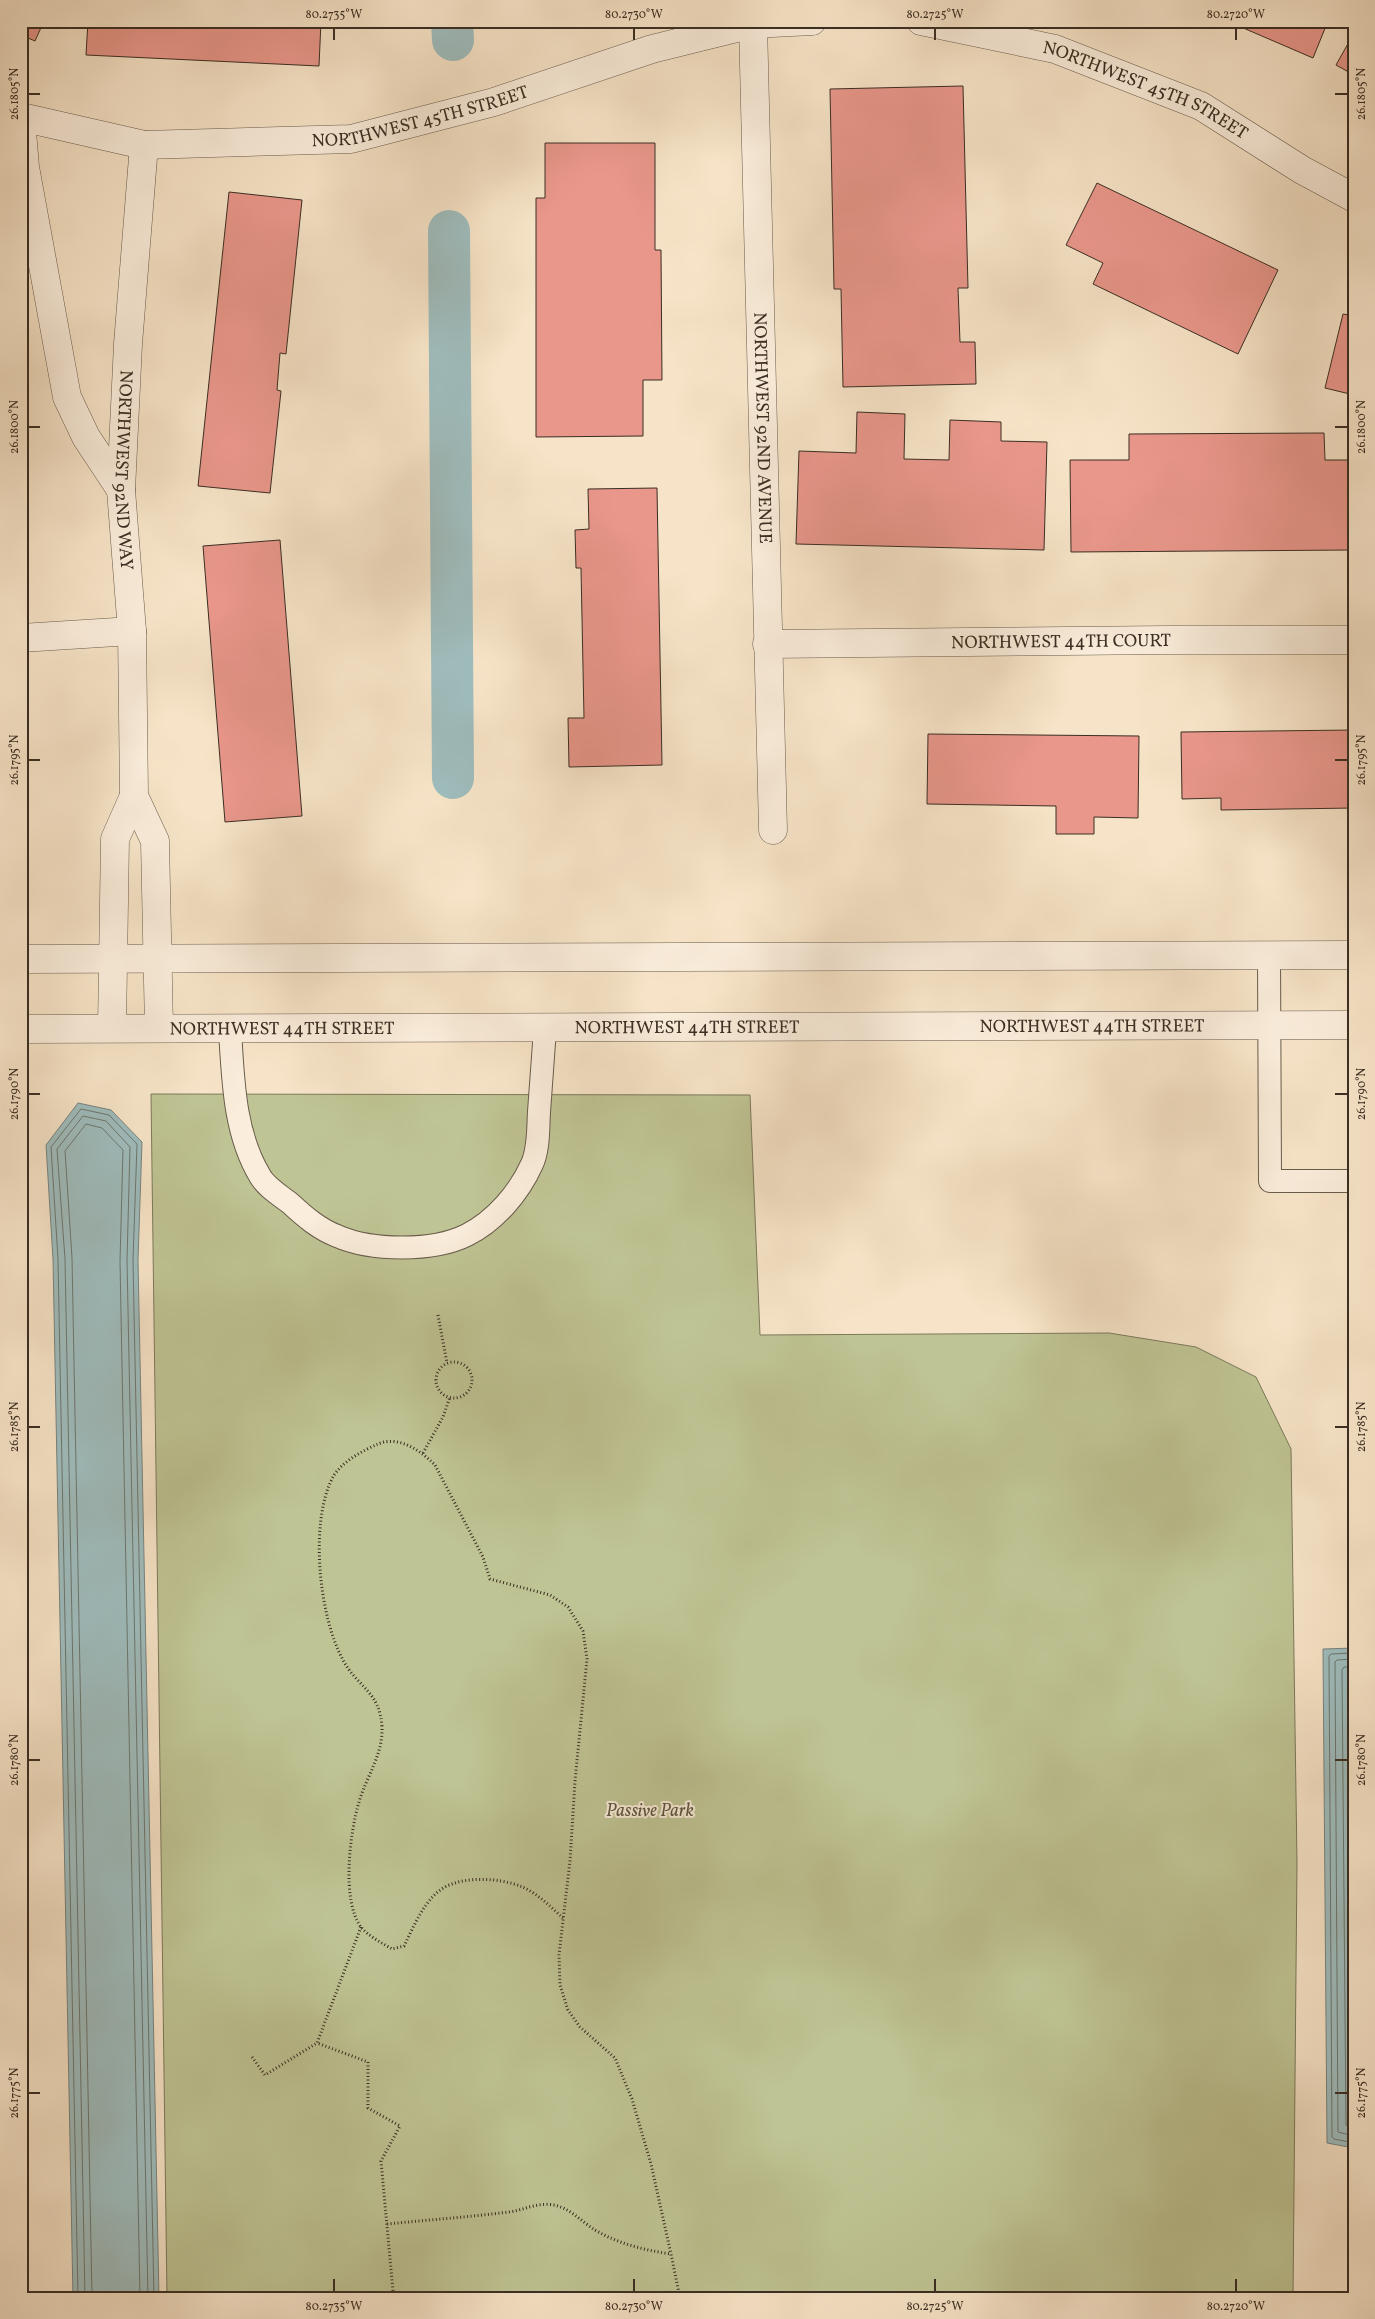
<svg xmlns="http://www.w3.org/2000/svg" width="1375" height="2319" font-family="Vollkorn,serif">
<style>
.green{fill:#bfc494;stroke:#7c795c}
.water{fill:#9fbdbe;stroke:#778480}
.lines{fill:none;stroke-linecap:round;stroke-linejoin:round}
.shore{stroke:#6c7670;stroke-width:1}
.canal{stroke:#9fbdbe;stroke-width:42}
.building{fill:#e9978b;stroke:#3a2e23}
.service-casing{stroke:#695c4c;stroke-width:24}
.minor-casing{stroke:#695c4c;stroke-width:29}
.tertiary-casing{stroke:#695c4c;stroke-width:29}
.path{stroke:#3a2e23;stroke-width:3;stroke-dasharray:1 2.5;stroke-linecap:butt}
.service{stroke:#faeddb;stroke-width:22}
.minor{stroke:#faeddb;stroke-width:28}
.tertiary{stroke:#faeddb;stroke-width:28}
.ticks{fill:none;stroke:#3a2e23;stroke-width:2}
.labels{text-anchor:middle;stroke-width:4;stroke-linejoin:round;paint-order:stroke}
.street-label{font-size:18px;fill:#3a2e23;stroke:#faeddb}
.park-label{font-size:18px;font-style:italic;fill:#5b543f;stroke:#faeddb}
.neatline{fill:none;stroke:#3a2e23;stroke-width:2}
.ticks-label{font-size:12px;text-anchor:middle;fill:#3a2e23}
</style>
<rect width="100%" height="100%" fill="#f7e4c8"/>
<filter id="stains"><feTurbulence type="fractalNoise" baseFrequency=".004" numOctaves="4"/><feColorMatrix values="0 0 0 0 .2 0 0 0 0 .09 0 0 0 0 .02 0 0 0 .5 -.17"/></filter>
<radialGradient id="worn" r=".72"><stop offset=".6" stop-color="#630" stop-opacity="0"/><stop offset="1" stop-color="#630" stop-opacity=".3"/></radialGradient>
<path class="green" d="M151,1094L750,1095L760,1335L1109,1333L1196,1347L1256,1377L1291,1449L1297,1863L1293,2298H167Z"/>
<path class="water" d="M78,1103L111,1110L142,1142L138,1260L159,2298H73L53,1259L46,1145Z
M1354,1648V2148L1327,2143L1323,1649Z"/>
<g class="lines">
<path class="shore" d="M1354,1653L1331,1654L1329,1656L1332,2137L1334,2139L1354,2143
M1354,1659L1337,1660L1335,1662L1338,2132L1354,2136
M1354,1667H1344L1342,1670L1346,2125L1354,2129
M78,2298L58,1259L51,1147L81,1109L109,1115L137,1144L133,1260L154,2298
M85,2298L65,1259L57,1149L83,1116L106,1121L130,1147L127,1260L148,2298
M92,2298L72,1258L65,1151L86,1124L102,1128L123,1150L120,1261L140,2298"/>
<path class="canal" d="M452,21L453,40
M449,231L453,778"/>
</g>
<path class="building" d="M21,21H44L35,41L21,35Z
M88,21H321L319,66L86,55Z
M1227,21H1328L1313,58Z
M1354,33V75L1336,65Z
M963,86L968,288H958L960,342H975L976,384L843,387L841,289H834L830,89Z
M545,143H655V250H661L662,380H643V436L536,437V198H545Z
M1097,183L1278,270L1238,354L1093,284L1103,263L1066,245Z
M229,192L302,200L286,354L280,353L277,390L281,391L270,493L198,486Z
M1343,314L1354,316V395L1325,388Z
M857,412L905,414L904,459L949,460L950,420L1001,422V441L1047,442L1044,550L796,544L799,451L856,453Z
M1324,433L1325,460H1354V550L1071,552L1070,460H1129V434Z
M657,488L662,765L569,767L568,718H584L581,568H576L575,530L589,529L588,489Z
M280,540L302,816L225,822L203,546Z
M1354,730V808L1221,810V798L1182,799L1181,732Z
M928,734L1139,736L1138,818L1094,817V834H1056V806L927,804Z
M21,2207H25L24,2298H21Z"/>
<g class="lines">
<g class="service-casing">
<path id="service" d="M1269,955L1270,1181H1354
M230,1030C233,1079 234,1133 260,1176C266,1187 281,1196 291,1204C305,1217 319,1229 337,1236C371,1251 433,1252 467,1235C495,1221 519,1193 532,1164C539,1149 538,1128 539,1112C541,1084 543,1057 545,1029"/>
</g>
<g class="minor-casing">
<g id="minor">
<path id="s1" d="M921,21L1055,49L1201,106L1302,170L1354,198"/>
<path id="s2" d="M753,24L773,830"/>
<path id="s3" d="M21,117L144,145L351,139L494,102L652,49L753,24L812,21"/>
<path d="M21,120L25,167L67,397L86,437L121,490"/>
<path id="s4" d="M144,145L128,344L121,490L132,631L134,796L155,841L159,1028"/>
<path d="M21,638L132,631"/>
<path id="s5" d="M767,644L1167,640H1354"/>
<path d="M112,1028L115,839L134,796"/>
</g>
</g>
<g class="tertiary-casing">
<g id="tertiary">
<path d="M21,959L1354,955"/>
<path id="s6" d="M21,1029L1354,1025"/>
</g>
</g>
<path class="path" d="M438,1315L447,1363
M436 1380a18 18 0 1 1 36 0a18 18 0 1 1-36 0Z
M423,1453L443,1417L450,1397
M563,1918C551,1907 536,1892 520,1886C499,1878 466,1876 445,1887C425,1898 414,1926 404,1946L392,1949C382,1943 368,1936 361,1927C341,1900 350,1832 359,1802C367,1775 383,1755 382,1727C380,1691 357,1687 343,1660C319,1616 309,1522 333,1477C341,1462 364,1450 378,1444C399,1435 421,1451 435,1465L483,1557L490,1579L550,1595L568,1607L583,1631L587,1659L575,1781L570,1861L559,1955L560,1985L568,2010L580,2027L615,2058L632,2099L651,2164L671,2254
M361,1927L317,2043L368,2062V2108L400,2126L381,2161L393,2291L407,2298
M252,2057L265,2075L317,2043
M387,2224C428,2220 468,2217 509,2212C524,2210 538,2202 553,2205C569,2207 582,2222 595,2230C619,2244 644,2250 671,2254L680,2298"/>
<use href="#service" class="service"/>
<use href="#minor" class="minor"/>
<use href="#tertiary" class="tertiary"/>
</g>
<path class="ticks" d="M334,28V40M634,28V40M935,28V40M1236,28V40M28,94H40M1335,94H1348M28,427H40M1335,427H1348M28,760H40M1335,760H1348M28,1094H40M1335,1094H1348M28,1427H40M1335,1427H1348M28,1760H40M1335,1760H1348M28,2093H40M1335,2093H1348M334,2279V2292M634,2279V2292M935,2279V2292M1236,2279V2292"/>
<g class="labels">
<g class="street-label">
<text dy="6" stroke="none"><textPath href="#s1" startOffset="236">NORTHWEST 45TH STREET</textPath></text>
<text dy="6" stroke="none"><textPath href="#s3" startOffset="405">NORTHWEST 45TH STREET</textPath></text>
<text dy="6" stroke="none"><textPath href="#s2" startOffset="404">NORTHWEST 92ND AVENUE</textPath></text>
<text dy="6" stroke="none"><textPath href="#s4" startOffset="326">NORTHWEST 92ND WAY</textPath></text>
<text dy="6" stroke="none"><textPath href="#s5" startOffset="294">NORTHWEST 44TH COURT</textPath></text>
<text dy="6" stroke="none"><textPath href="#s6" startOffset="1071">NORTHWEST 44TH STREET</textPath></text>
<text dy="6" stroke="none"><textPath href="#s6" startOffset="666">NORTHWEST 44TH STREET</textPath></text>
<text dy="6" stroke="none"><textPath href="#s6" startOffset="261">NORTHWEST 44TH STREET</textPath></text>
</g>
<g class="park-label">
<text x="650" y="1816">Passive Park</text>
</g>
</g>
<rect width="1375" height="2319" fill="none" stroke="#f7e4c8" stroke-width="55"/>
<rect x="28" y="28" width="1320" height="2264" class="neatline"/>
<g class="ticks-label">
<text x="334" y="18">80.2735°W</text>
<text x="634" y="18">80.2730°W</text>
<text x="935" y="18">80.2725°W</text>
<text x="1236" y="18">80.2720°W</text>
<text transform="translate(14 94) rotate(-90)" y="4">26.1805°N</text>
<text transform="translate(1361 94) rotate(-90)" y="4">26.1805°N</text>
<text transform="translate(14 427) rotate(-90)" y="4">26.1800°N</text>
<text transform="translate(1361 427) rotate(-90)" y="4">26.1800°N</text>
<text transform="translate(14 760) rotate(-90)" y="4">26.1795°N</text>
<text transform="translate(1361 760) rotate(-90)" y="4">26.1795°N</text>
<text transform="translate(14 1094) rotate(-90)" y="4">26.1790°N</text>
<text transform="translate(1361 1094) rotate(-90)" y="4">26.1790°N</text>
<text transform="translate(14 1427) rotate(-90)" y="4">26.1785°N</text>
<text transform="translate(1361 1427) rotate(-90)" y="4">26.1785°N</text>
<text transform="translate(14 1760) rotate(-90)" y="4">26.1780°N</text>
<text transform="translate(1361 1760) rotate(-90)" y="4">26.1780°N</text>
<text transform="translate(14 2093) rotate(-90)" y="4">26.1775°N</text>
<text transform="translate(1361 2093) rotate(-90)" y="4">26.1775°N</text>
<text x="334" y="2310">80.2735°W</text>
<text x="634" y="2310">80.2730°W</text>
<text x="935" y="2310">80.2725°W</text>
<text x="1236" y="2310">80.2720°W</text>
</g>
<rect width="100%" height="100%" filter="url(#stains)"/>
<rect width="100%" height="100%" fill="url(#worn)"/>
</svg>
